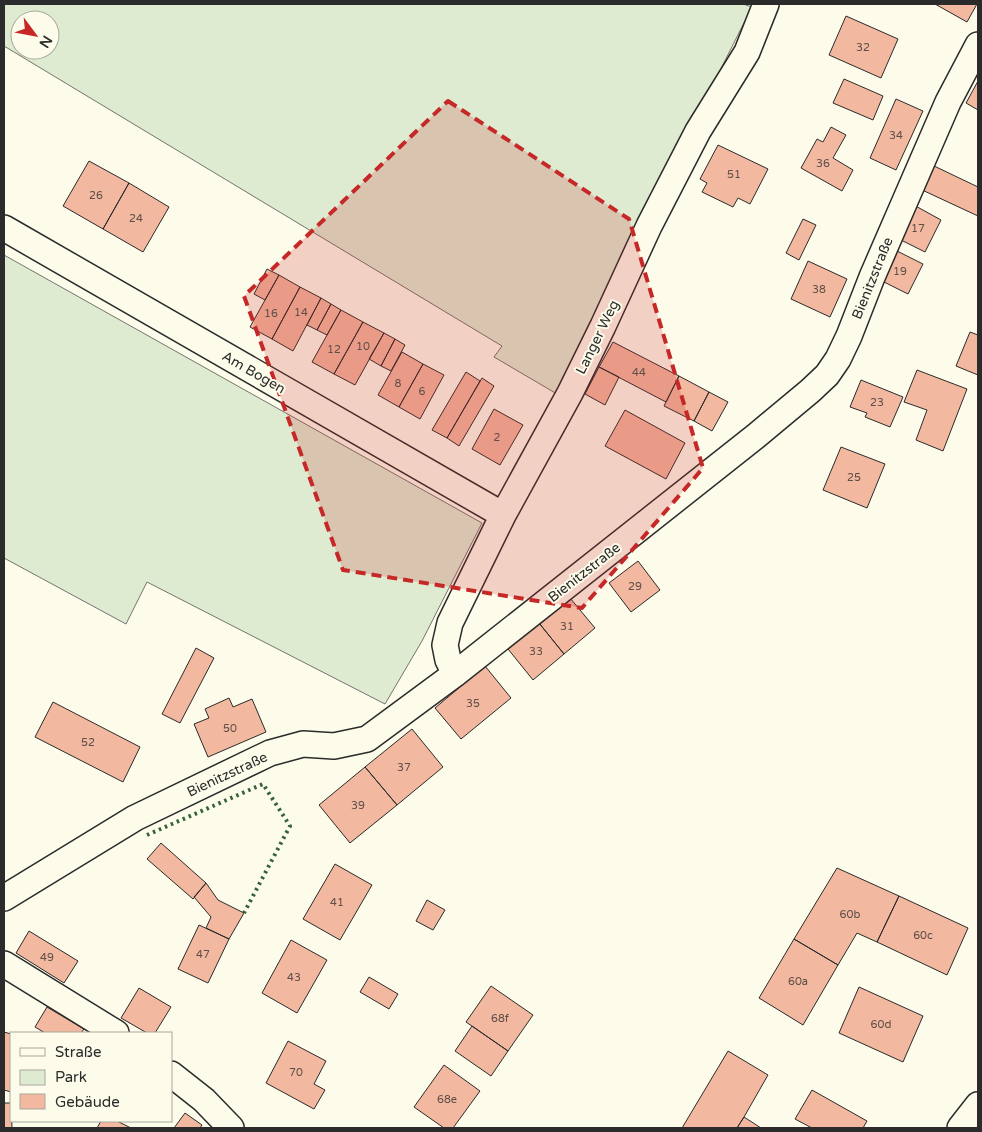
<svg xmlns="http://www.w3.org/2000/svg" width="982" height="1132" font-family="'Varela Round',sans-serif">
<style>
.green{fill:#deebd1;stroke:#74746e;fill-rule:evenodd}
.building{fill:#f2b8a0;stroke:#2b2b2b}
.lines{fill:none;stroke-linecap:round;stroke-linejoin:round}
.minor-casing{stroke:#2b2b2b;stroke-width:28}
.minor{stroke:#fdfbea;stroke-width:25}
.hedge{stroke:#34623c;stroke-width:4;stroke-dasharray:2.5 4;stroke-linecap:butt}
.marked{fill:#c62828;fill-opacity:0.2;stroke:#c62828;stroke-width:4;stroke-dasharray:10 6;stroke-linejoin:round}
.labels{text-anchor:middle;stroke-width:4;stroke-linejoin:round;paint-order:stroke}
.number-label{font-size:11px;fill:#5d4e48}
.street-label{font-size:14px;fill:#2b2b2b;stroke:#fdfbea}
</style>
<rect width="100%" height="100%" fill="#fdfbea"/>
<path class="green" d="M4,4H743L752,7L557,394L494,357L502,346L4,46ZM20,20H50V50H20Z
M4,255L482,523L422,641L385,704L147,582L126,624L4,558Z"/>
<path class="building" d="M935,4H977L967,22Z
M846,16L898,39L881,78L829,55Z
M844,79L883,96L873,120L833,103Z
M978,81V110L966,103Z
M896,99L923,111L896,170L870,158Z
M831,127L846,135L833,158L853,170L842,191L801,168L817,139L823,142Z
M718,145L768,169L750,204L738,198L733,207L702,192L707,183L700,179Z
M89,161L129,183L103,229L63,206Z
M932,165L978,187V216L920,189Z
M129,183L169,207L143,252L103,229Z
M912,204L941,220L925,252L895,237Z
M803,219L816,225L799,260L786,253Z
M891,248L923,264L908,294L876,278Z
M808,261L847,279L830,317L791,299Z
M267,269L279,275L265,300L254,294Z
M279,275L300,287L272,339L250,327Z
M300,287L321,298L293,351L272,339Z
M321,298L331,304L317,330L307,325Z
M331,304L341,310L327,335L317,330Z
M341,310L363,322L334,374L312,362Z
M363,322L384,333L355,385L334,374Z
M970,332L978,335V375L956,366Z
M384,333L395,339L381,366L369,359Z
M395,339L405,345L391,371L381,366Z
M613,342L679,376L666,402L599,367Z
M402,352L423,364L399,407L378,395Z
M423,364L444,375L420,419L399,407Z
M599,367L619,377L605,405L585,394Z
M917,370L967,389L943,451L916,440L927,410L904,402Z
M466,372L480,381L447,438L432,430Z
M679,376L709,392L694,421L664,406Z
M482,378L494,386L459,446L447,438Z
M861,380L903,397L890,427L865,417L867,413L850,407Z
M709,392L728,402L712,431L694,421Z
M494,409L523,425L500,465L472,449Z
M625,410L685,443L666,479L605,446Z
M841,447L885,464L867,508L823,490Z
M638,561L660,590L631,612L609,583Z
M570,598L595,628L564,654L539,623Z
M539,623L564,654L533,680L508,649Z
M196,648L214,658L180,723L162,714Z
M485,666L511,698L461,739L435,708Z
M229,698L233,707L252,699L266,732L208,757L194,724L209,718L205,709Z
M53,702L140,747L123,782L35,737Z
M412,729L443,767L397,805L365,767Z
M365,767L397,805L350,843L319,805Z
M161,843L206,883L193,899L147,859Z
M335,864L372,885L340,940L303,919Z
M837,868L899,896L877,942L857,933L838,965L794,939Z
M206,883L218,900L244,913L229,939L206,928L211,917L194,897Z
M899,896L968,928L947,975L877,942Z
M427,900L445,910L433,930L416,921Z
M199,925L229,939L208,983L178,969Z
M29,931L78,961L64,983L16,953Z
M794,939L838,965L803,1025L759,998Z
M291,940L327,960L297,1013L262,993Z
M369,977L398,994L389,1009L360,992Z
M491,986L533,1015L508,1051L466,1022Z
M859,987L923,1016L903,1062L839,1033Z
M139,988L171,1007L155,1033H147L121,1018Z
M47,1007L84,1029L81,1033H45L35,1027Z
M472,1026L508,1051L491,1076L455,1051Z
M4,1032L11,1034V1092L4,1090Z
M288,1041L326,1061L314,1084L325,1090L314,1109L266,1083Z
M728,1051L768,1075L744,1117L737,1128H682Z
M444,1065L480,1091L453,1128H444L414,1107Z
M812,1090L867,1121L863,1128H812L795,1119Z
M4,1103H11L12,1128H4Z
M185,1113L202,1125L200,1128H174Z
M744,1117L761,1128H737Z
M101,1121H117L131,1128H97Z"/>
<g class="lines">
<g class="minor-casing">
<path id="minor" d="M4,228L503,515
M455,674L448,660L445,645L450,623L503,515L570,393L603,326L649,226L698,131L747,52L766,4
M4,898L135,818L270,753L303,744L334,746L367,739L455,674L756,436L810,391L827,375L838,359L849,336L872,277L905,201L948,102L978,45
M4,964L116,1033
M171,1074L204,1100L231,1128
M960,1128L978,1105"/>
</g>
<use href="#minor" class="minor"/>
<path class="hedge" d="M147,835L263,784L290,826L244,913"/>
</g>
<path class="marked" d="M448,101L629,219L703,468L582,608L343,570L244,296Z"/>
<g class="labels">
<g class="number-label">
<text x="863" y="51">32</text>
<text x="896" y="139">34</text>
<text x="823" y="167">36</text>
<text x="734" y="178">51</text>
<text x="96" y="199">26</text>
<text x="136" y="222">24</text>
<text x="918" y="232">17</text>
<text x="900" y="275">19</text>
<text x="819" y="293">38</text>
<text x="301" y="316">14</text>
<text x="271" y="317">16</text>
<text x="363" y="350">10</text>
<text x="334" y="353">12</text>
<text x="639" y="376">44</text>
<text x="398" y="387">8</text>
<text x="422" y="395">6</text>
<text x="877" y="406">23</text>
<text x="497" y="441">2</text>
<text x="854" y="481">25</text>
<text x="635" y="590">29</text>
<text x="567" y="630">31</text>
<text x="536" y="655">33</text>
<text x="473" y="707">35</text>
<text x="230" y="732">50</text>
<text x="88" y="746">52</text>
<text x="404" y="771">37</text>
<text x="358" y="809">39</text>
<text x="337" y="906">41</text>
<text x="850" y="918">60b</text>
<text x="923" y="939">60c</text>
<text x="203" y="958">47</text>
<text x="47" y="961">49</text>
<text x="294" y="981">43</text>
<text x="798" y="985">60a</text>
<text x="500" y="1022">68f</text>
<text x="881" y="1028">60d</text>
<text x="296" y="1076">70</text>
<text x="447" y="1103">68e</text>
</g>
<g class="street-label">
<text transform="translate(872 278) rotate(-68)" y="5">Bienitzstraße</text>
<text transform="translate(597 337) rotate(-64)" y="5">Langer Weg</text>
<text transform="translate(254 372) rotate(30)" y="5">Am Bogen</text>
<text transform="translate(584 572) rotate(-38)" y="5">Bienitzstraße</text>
<text transform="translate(227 774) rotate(-25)" y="5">Bienitzstraße</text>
</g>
</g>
<rect width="982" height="1132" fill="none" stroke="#2b2b2b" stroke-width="10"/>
<rect x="10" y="1032" width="162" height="90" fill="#fdfbea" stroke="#a9a89e"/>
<rect x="20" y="1048" width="25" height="8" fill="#fdfbea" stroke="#a9a89e"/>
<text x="55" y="1057" font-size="15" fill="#2b2b2b">Straße</text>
<rect x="20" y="1070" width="25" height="15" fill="#deebd1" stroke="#a9a89e"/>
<text x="55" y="1082" font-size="15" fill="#2b2b2b">Park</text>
<rect x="20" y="1094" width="25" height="15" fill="#f2b8a0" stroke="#a9a89e"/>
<text x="55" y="1107" font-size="15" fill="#2b2b2b">Gebäude</text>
<g transform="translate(35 35) rotate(122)"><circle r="24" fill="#fdfbea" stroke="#a9a89e"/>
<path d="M0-4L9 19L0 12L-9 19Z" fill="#c62828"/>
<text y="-8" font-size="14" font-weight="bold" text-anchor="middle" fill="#2b2b2b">N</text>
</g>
</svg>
